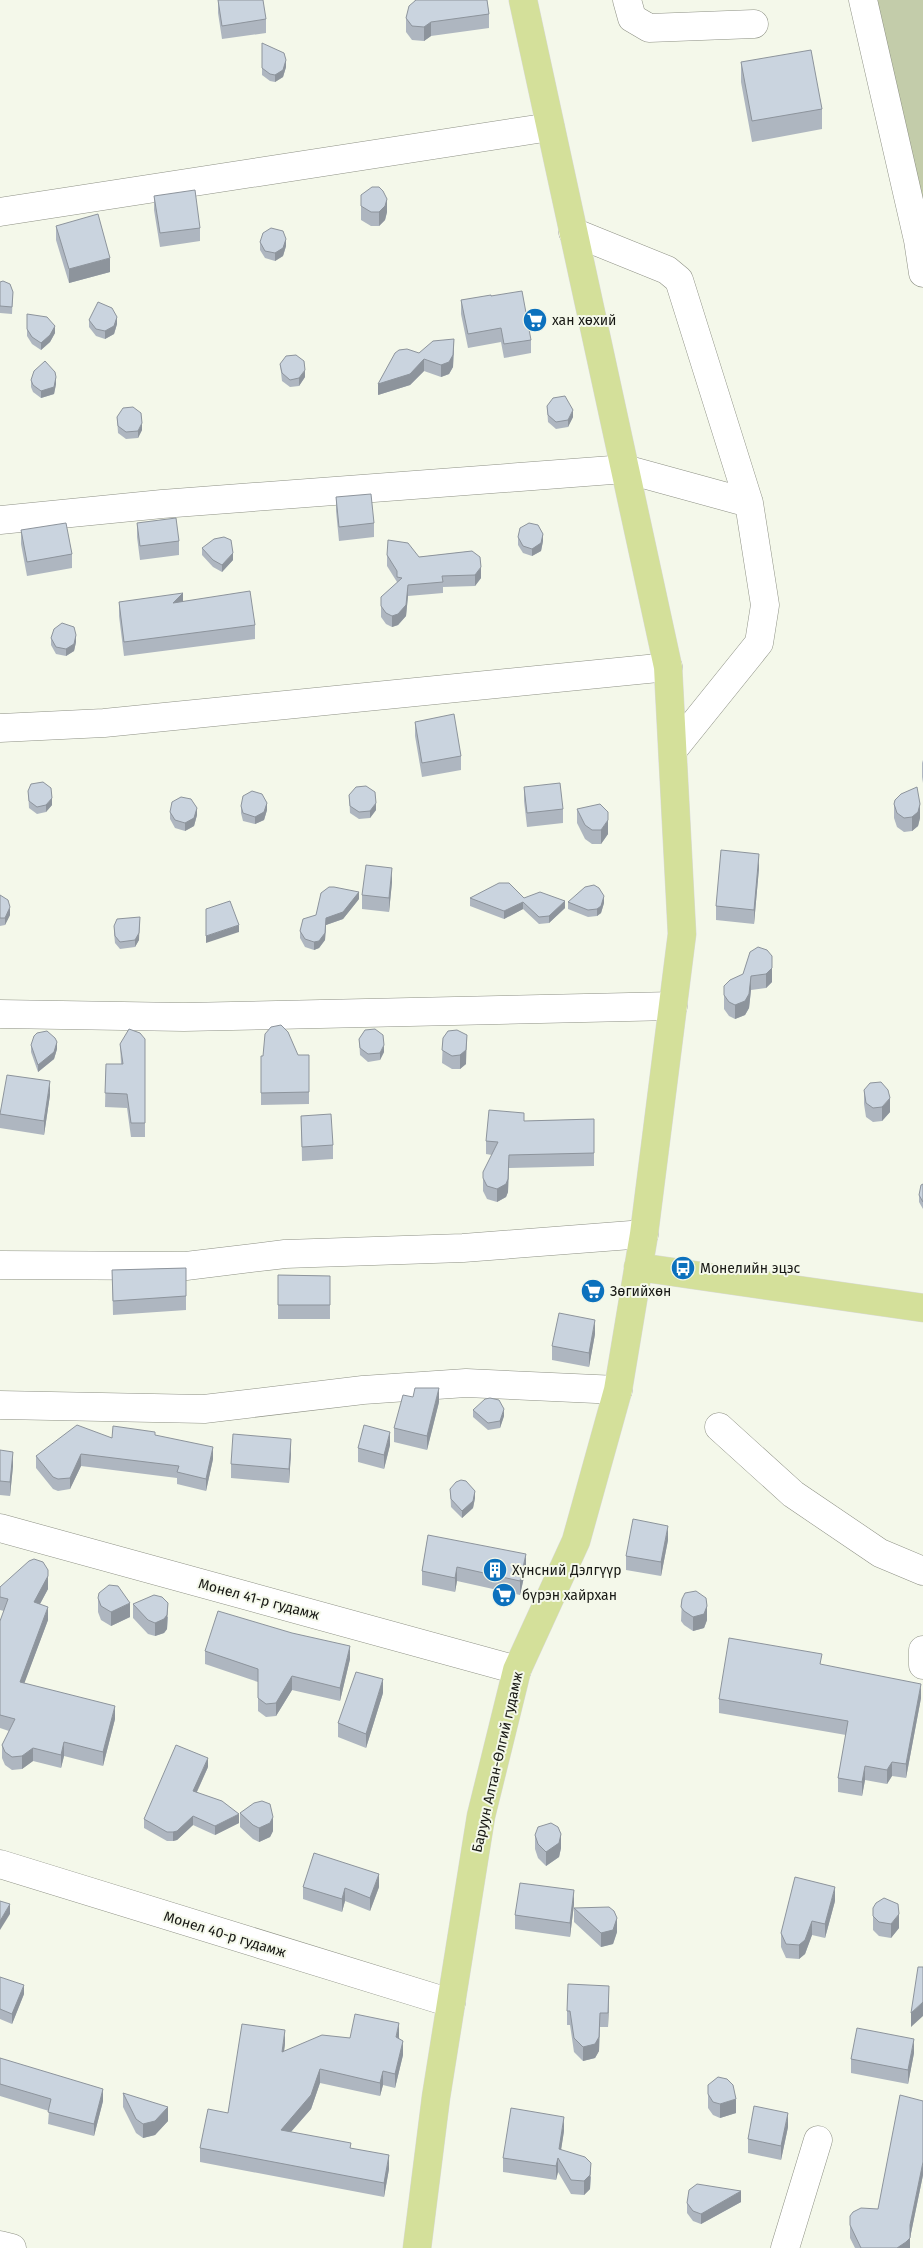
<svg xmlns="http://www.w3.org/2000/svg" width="923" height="2248" font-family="'Fira Sans',sans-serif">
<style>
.green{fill:#c3ccaa}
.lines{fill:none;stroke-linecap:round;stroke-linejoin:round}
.minor-casing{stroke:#8e9185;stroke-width:29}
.major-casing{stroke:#dadad9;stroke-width:29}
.minor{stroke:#fff;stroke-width:28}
.major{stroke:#d4e09a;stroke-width:28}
.wall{fill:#aeb6c0}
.shaded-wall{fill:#8d949c}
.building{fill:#cad4df;stroke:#8d949c}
.labels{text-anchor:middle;stroke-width:4;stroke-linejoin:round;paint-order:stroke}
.poi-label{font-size:14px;fill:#171814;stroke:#f4f8ea;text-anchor:start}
.street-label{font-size:14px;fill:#171814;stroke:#f4f8ea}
</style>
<rect width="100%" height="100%" fill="#f4f8ea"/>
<path class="green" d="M871,0H923V205Z"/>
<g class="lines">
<g class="minor-casing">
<path id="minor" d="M627,0L632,18L649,28L754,24
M863,0L918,240L923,273
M0,212L550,127
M573,232L667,270L679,280L749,503
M0,520L162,504L625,469L749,503L765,605L759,643L673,750
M0,728L104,723L668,667
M0,1014L184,1017L673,1006
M0,1265L186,1266L285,1254L463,1248L644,1234
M0,1405L204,1409L363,1390L466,1383L618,1390
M719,1427L793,1494L880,1553L923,1571
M0,1528L517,1670
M923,1650V1665
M0,1864L451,2003
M0,2245L12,2248
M785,2248L818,2140"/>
</g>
<g class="major-casing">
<path id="major" d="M638,1267L923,1308
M417,2248L436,2097L481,1816L517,1670L576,1541L618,1390L644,1234L682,934L668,667L523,0"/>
</g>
<use href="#minor" class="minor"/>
<use href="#major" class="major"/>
</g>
<path class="wall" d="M218,0L266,19V33L222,39L218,13Z
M415,0H487L489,14V28L431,36L424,41L412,40L406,32V18Z
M262,43L286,67L283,77L275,82L270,81L262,75Z
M741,62L822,109V129L752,142L741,82Z
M361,195L387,212L385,220L379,226H371L361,220Z
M154,196L200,228V241L160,247L154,210Z
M56,226L110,272L69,283L56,240Z
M260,242L286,246L283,256L275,261L265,258L260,250Z
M0,282L13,292L12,314L0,313Z
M491,296L531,340V353L504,358L501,342L468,348L461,314V300Z
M89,320L117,324L114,334L105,339L96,336L89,327Z
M27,329L55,333L50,342L41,350L32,344L27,336Z
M454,350L453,367L449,374L441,377L424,371L410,385L378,395L419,353Z
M280,364L305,377L299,386L290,387L282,381Z
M31,380L56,384L54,394L41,398L33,392L31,387Z
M547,406L573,417L568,427L556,429L548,422Z
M117,417L142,430L138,438L126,439L118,433Z
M336,497L374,523V537L339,541L336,511Z
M137,523L179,541V555L140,560L137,537Z
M21,530L72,554V568L27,576L21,544Z
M518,537L543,541L541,551L532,556L523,553L518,545Z
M202,548L233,560L222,572L213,567L202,555Z
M472,551L481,578L475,586L443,587V593L408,596L406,616L398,625L392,627L386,624L381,617V597L397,583V582L387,566V555L419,557Z
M183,601L255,625V639L124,656L119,616V602Z
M51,638L76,642L74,651L66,656L56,654L51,645Z
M415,722L461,756V770L422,777L415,736Z
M923,760V783L922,777V763Z
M524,787L563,809V823L527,827L524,801Z
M28,791L52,805L46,812L37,814L29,808Z
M349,795L376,810L370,818L359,819L350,813Z
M894,804L920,818L918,826L912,831L904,832L897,827L894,818Z
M241,806L267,810L264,820L255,824L243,821L241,813Z
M577,809L608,834L601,844H592L585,839L577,823Z
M170,812L197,815L194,826L185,831L175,828L170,819Z
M759,868L754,924L716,920V906Z
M392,882L389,912L362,909V895Z
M0,895L10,915L5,925L0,926Z
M470,898H524L565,908L549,923L539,924L523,909L504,919L470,906Z
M359,899L343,919L326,925L325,940L319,948L314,950L305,947L300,938V931Z
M568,902L604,903L601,913L597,916L588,917L568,909Z
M114,926L139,940L135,947L120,949L115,943L114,933Z
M772,970V982L766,988L751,990L749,1008L745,1015L735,1019L729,1016L724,1009V986L730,980Z
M448,1031L466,1064L460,1069H452L442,1063L443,1038Z
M145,1039V1137H131L127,1108L105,1107L106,1064H121L120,1044Z
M359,1039L384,1052L380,1060L368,1062L360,1055Z
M31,1045L57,1049L54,1059L38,1072L31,1052Z
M309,1055V1104L261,1105V1056Z
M864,1090L890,1112L882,1121L873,1122L866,1117L864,1104Z
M50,1095L44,1135L0,1128V1114Z
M301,1116L333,1145V1159L302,1161Z
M594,1119V1166L509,1168L508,1192L506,1197L497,1202L487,1199L483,1191V1172L492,1155L486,1154V1141L524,1121Z
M923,1184V1209L919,1202V1195Z
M186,1268V1310L113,1315L112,1270Z
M278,1275L330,1276V1319H278Z
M595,1334L589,1367L552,1360V1346Z
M439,1402L427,1450L394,1442V1428Z
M473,1410L504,1416L500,1428L488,1430L473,1417Z
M155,1435L213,1459L206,1491L177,1484V1478L81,1466L70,1489L58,1491L53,1489L36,1468V1456L112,1438Z
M390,1445L384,1469L358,1462V1448Z
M0,1450L13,1466L10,1496L0,1495Z
M291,1453L289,1483L231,1478V1464Z
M450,1489L475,1498L473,1508L462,1518L451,1507Z
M428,1535L526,1568L520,1595L457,1581L455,1592L422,1585V1571Z
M668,1540L661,1576L626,1570V1556Z
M0,1587L48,1589L40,1604L48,1620L24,1683L115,1719L103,1766L64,1756L61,1768L33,1761L22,1769L12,1770L5,1765L2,1758V1745L9,1731L0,1728V1621L4,1611L0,1610Z
M98,1598L130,1617L111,1626L101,1620L98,1612Z
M682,1599L707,1620L704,1628L693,1631L684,1625L681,1621Z
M133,1604L168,1617L167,1629L164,1633L155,1636L148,1634L133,1618Z
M205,1651L350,1659L340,1701L292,1690L276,1716L266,1717L258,1711V1682L205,1664Z
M822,1665L921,1698L906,1778L892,1776L887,1784L865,1780L862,1796L838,1792V1778L846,1735L719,1713V1699Z
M383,1693L366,1748L338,1737V1723Z
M208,1767L197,1792L239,1823L215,1835L193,1825L177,1840L173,1841H167L144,1828V1819Z
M240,1813L273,1831L270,1837L259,1842L253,1839L240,1827Z
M535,1835L561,1848L559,1857L546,1866L538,1858L535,1849Z
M303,1887H379L370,1911L345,1901L342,1912L303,1899Z
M835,1901L825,1938L812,1935L805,1954L799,1959L786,1958L781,1947V1933Z
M574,1904L570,1937L515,1929V1915Z
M574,1908L617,1932L613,1944L601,1947L574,1922Z
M873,1908L899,1928L891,1938L879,1936L873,1930Z
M0,1977L24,1994L12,2024L0,2019Z
M609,2000L608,2027H600L599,2051L595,2058L583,2061L574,2052L570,2025H567V2011Z
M399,2037L403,2055L395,2088L383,2085L380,2096L320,2083L311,2109L291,2132L351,2149L389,2169L384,2197L200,2162V2148L285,2044L284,2051L350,2038Z
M914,2053L908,2084L851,2073V2059Z
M0,2058L103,2101L94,2136L48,2124L49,2111L0,2096Z
M708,2085L736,2113L720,2118L713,2115L708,2108Z
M123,2093L168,2121L155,2135L143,2138L136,2133L123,2107Z
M923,2101V2175L910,2238V2248H855L850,2238V2216L878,2209Z
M788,2127L781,2160L748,2153V2139Z
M564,2131L561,2149L591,2177L590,2189L584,2195L571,2194L558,2172L556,2180L503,2172V2158Z
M741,2202L701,2224L693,2221L687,2213V2203Z"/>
<path class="shaded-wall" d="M431,22V36L424,41V27Z
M286,60V67L283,77L275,82V75Z
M387,199V212L385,220L379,226V212Z
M286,239V246L283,256L275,261V253Z
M110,258V272L69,283V269Z
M117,317V324L114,334L105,339V331Z
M55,326V333L50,342L41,350V343Z
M454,339L453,367L449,374L441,377V365Z
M424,359V371L410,385L378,395V384Z
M305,370V377L299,386V378Z
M56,377V384L54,394L41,398V391Z
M573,410V417L568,427V420Z
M142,423V430L138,438V431Z
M543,534V541L541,551L532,556V549Z
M233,553V560L222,572V565Z
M481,567V578L475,586V575Z
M408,585V596L406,616L398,625L392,627V616Z
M183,593V607L173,603Z
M76,635V642L74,651L66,656V649Z
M52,798V805L46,812V805Z
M267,803V810L264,820L255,824V817Z
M376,803V810L370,818V811Z
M920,804V818L918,826L912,831V817Z
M197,808V815L194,826L185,831V823Z
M608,820V834L601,844V830Z
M759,854V868L754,924V910Z
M392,868V882L389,912V898Z
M359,892V899L343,919L326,925L325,940L319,948L314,950V942L326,918Z
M604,896V903L601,913L597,916V909Z
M565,901V908L549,923V916Z
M523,902V909L504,919V911Z
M10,907V915L5,925V918Z
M140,917L139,940L135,947V940Z
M239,925V932L206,943V936Z
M772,956V982L766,988V974Z
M751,976V990L749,1008L745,1015L735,1019V1005Z
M467,1035L466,1064L460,1069V1055Z
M57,1042V1049L54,1059L38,1072V1065Z
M384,1045V1052L380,1060V1053Z
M50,1081V1095L44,1135V1121Z
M890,1098V1112L882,1121V1107Z
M509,1155L508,1192L506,1197L497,1202V1189Z
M595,1320V1334L589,1367V1353Z
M439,1388V1402L427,1450V1436Z
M504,1409V1416L500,1428V1421Z
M390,1432V1445L384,1469V1455Z
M291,1439V1453L289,1483V1469Z
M213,1447V1459L206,1491V1479Z
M13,1452V1466L10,1496V1482Z
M81,1454V1466L70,1489V1478Z
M475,1491V1498L473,1508L462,1518V1511Z
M668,1526V1540L661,1576V1562Z
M526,1554V1568L520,1595V1581Z
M457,1567V1581L455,1592V1578Z
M48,1570V1589L34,1615V1602Z
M130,1603V1617L111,1626V1612Z
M168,1603L167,1629L164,1633L155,1636V1623Z
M707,1606V1620L704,1628L693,1631V1617Z
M48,1607V1620L20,1695V1682Z
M350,1646V1659L340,1701V1688Z
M292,1676V1690L276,1716V1703Z
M383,1679V1693L366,1748V1734Z
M921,1684V1698L906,1778V1764Z
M115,1706V1719L103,1766V1752Z
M64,1742V1756L61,1768V1755Z
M33,1748V1761L22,1769V1756Z
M208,1758V1767L193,1800V1791Z
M892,1762V1776L887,1784V1770Z
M865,1766V1780L862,1796V1782Z
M239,1814V1823L215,1835V1826Z
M193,1816V1825L177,1840L173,1841V1832Z
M273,1817V1831L270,1837L259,1842V1828Z
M561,1834V1848L559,1857L546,1866V1852Z
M379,1874V1887L370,1911V1898Z
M835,1887V1901L825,1938V1924Z
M345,1888V1901L342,1912V1899Z
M574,1890V1904L570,1937V1923Z
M10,1904V1914L0,1930V1921Z
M899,1914V1928L891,1938V1924Z
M617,1918V1932L613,1944L601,1947V1933Z
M812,1921V1935L805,1954L799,1959V1945Z
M24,1985V1994L12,2024V2014Z
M609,1986V2000L608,2027V2013Z
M923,2002V2016L911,2027V2013Z
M600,2013L599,2051L595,2058L583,2061V2047Z
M399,2023V2037L396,2050V2037Z
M285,2030V2044L282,2065V2052Z
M914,2039V2053L908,2084V2070Z
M403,2041V2055L395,2088V2074Z
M320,2069V2083L311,2109L281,2143V2130Z
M383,2071V2085L380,2096V2083Z
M103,2089V2101L94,2136V2124Z
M736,2099V2113L720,2118V2104Z
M168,2107V2121L155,2135L143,2138V2124Z
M788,2113V2127L781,2160V2146Z
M564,2117V2131L559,2163V2149Z
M389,2155V2169L384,2197V2183Z
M558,2158V2172L556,2180V2166Z
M923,2162V2175L910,2238V2225Z
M591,2163L590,2189L584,2195V2181Z
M741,2191V2202L701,2224V2214Z
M910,2238V2248H897Z"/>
<path class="building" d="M218,0H263L266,19L222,26Z
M416,0H487L489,14L431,22L424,27L412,26L406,18L409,6Z
M262,43L284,53L286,60L283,70L275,75L270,74L262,68Z
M811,50L822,109L752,121L741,62Z
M372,187H379L383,191L387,199L385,206L379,212H371L361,206V195Z
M195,190L200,228L160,233L154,196Z
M98,214L110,258L69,269L56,226Z
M271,228L283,231L286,239L283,248L275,253L265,251L260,242L263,233Z
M3,281L10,284L13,292L12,307L0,306V282Z
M522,291L531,340L504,344L501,328L468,334L461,300L491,295V296Z
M98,302L112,308L117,317L114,326L105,331L96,329L89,320Z
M27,314L47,317L55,326L50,335L41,343L32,337L27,329Z
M454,339L453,355L449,362L441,365L424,359L410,374L378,384L395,353L399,350L407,349L419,353L433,341Z
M296,355L304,361L305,370L299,378L290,380L282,373L280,364L286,356Z
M45,361L55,372L56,377L54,387L41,391L33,385L31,380L34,371Z
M565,396L573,410L568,420L556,422L548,415L547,406L553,398Z
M133,407L141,413L142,423L138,431L126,432L118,426L117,417L123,408Z
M371,494L374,523L339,527L336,497Z
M176,518L179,541L140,546L137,523Z
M66,523L72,554L27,562L21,530Z
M529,523L538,525L543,534L541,543L532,549L523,546L518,537L520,528Z
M224,537L231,540L233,553L222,565L213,560L202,548L214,539Z
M388,540L408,543L419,557L472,551L480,557L481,567L475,575L442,576L443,582L408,585L406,605L398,614L392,616L386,613L381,606V597L402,578L397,577V571L387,555Z
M250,591L255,625L124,642L119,602L183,593L173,603Z
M62,623L74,627L76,635L74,644L66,649L56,647L51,638L54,629Z
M454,714L461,756L422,763L415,722Z
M43,782L51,788L52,798L46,805L37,807L29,801L28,791L31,784Z
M560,783L563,809L527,813L524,787Z
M366,786L375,792L376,803L370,811L359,812L350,806L349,795L356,787Z
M917,787L920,804L918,812L912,817L904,818L897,813L894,804L895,800L901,794Z
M252,791L262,794L267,803L264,812L255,817L243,813L241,806L243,796Z
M181,797L191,799L197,808L194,818L185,823L175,820L170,812L172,802Z
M600,804L608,812V820L601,830H592L585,825L577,809Z
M721,850L759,854L754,910L716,906Z
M366,865L392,868L389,898L362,895Z
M499,883H509L524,898L540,892L565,901L549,916L539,917L523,902L504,911L470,898Z
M594,885L599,888L604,896L601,906L597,909L588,910L568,902L585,887Z
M329,887H334L359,892L343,912L326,918L325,933L319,941L314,942L305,939L300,931L303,919L316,915L321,893Z
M0,895L8,900L10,907L5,918H0Z
M230,901L239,925L206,936V909Z
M140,917L139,933L135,940L120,942L115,936L114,926L117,919Z
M758,947L767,950L772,956V968L766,974L751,976L749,994L745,1001L735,1005L729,1002L724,995V986L730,980L743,974L750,952Z
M281,1025L288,1032L298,1055H309V1092L261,1093V1056H263L265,1034L271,1027Z
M129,1029L140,1033L145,1039V1123H131L127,1094L105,1093L106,1064H123L120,1044Z
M375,1029L383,1035L384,1045L380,1053L368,1054L360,1048L359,1039L365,1030Z
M457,1030L467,1035L466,1050L460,1055L452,1056L442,1050L443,1038L448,1031Z
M47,1031L55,1038L57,1042L54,1052L38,1065L31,1045L34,1036L37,1033Z
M7,1075L50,1081L44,1121L0,1114Z
M881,1082L888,1090L890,1098L882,1107L873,1108L866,1103L864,1090L870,1083Z
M489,1110L524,1113V1121L594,1119V1153L509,1155L508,1179L506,1184L497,1189L487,1186L483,1178V1172L498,1142L486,1141Z
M331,1114L333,1145L302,1147L301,1116Z
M923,1184V1202L919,1195L921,1185Z
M186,1268V1296L113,1301L112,1270Z
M278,1275L330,1276V1305H278Z
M559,1313L595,1320L589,1353L552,1346Z
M415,1388H439L427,1436L394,1428L403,1395L413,1397Z
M490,1398L499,1400L504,1409L500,1421L488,1423L473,1410L485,1399Z
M77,1425L112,1438L113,1426L155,1432V1435L213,1447L206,1479L177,1472L179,1466L81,1454L70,1478L58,1479L53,1477L36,1456Z
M364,1425L390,1432L384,1455L358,1448Z
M233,1434L291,1439L289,1469L231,1464Z
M0,1450L13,1452L10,1482L0,1481Z
M461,1480L466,1481L475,1491L473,1501L462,1511L451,1499L450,1489L456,1482Z
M633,1519L668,1526L661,1562L626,1556Z
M428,1535L526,1554L520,1581L457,1567L455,1578L422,1571Z
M34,1559L43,1562L48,1570V1576L34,1602L48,1607L20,1682L115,1706L103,1752L64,1742L61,1755L33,1748L22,1756L12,1757L5,1752L2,1745L15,1719L0,1715V1621L8,1599L0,1597V1587L29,1561Z
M109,1585L118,1586L130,1603L111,1612L101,1606L98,1598L99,1593Z
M696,1591L706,1598L707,1606L704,1614L693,1617L684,1611L681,1607L682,1599L685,1593Z
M154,1595L162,1597L168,1603L167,1615L164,1619L155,1623L148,1620L133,1604Z
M218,1611L292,1633L350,1646L340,1688L292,1676L276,1703L266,1704L258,1698V1669L205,1651Z
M729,1638L822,1654L820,1664L921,1684L906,1764L892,1762L887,1770L865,1766L862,1782L838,1778L848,1721L719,1699Z
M356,1672L383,1679L366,1734L338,1723Z
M176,1745L208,1758L193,1791L222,1801L239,1814L215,1826L193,1816L177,1831L173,1832H167L144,1819Z
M262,1801L270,1804L273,1817L270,1823L259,1828L253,1825L240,1813L254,1803Z
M551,1823L558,1827L561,1834L559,1843L546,1852L538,1844L535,1835L538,1827Z
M314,1853L379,1874L370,1898L345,1888L342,1899L303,1887Z
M795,1877L835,1887L825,1924L812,1921L805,1940L799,1945L786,1944L781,1933Z
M520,1883L574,1890L570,1923L515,1915Z
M884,1898L898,1904L899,1914L891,1924L879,1922L873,1916V1908L876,1903Z
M0,1901L10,1904L0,1921Z
M609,1907L614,1911L617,1918L613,1930L601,1933L574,1908Z
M918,1967H923V2002L911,2013Z
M0,1977L24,1985L12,2014L0,2009Z
M568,1984L609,1986L608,2013H600L599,2037L595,2044L583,2047L574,2038L570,2011H567Z
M355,2014L399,2023L396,2037L403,2041L395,2074L383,2071L380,2083L320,2069L311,2095L281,2130L351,2143L350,2148L389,2155L384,2183L200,2148L208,2109L228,2113L242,2024L285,2030L282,2052L322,2035L350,2038Z
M857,2028L914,2039L908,2070L851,2059Z
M0,2058L103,2089L94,2124L48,2112L51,2099L0,2084Z
M718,2077L727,2079L733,2085L736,2099L720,2104L713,2102L708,2094V2085Z
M123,2093L168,2107L155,2121L143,2124L136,2119Z
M900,2095L923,2101V2162L910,2225V2238L906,2242L897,2248H861L850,2225V2216L853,2212L861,2208L878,2209Z
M754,2106L788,2113L781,2146L748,2139Z
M511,2108L564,2117L559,2149L585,2157L591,2163L590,2175L584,2181L571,2180L558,2158L556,2166L503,2158Z
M697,2184L741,2191L701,2214L693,2211L687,2203L689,2190Z"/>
<defs>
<g id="supermarket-disc" transform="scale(1.25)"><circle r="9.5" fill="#0c71bd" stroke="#f4f8ea"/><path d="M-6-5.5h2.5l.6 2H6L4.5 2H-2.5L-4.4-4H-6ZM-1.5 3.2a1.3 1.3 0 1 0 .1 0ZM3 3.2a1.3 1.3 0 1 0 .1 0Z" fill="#fff"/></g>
<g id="bus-disc" transform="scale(1.25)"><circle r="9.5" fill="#0c71bd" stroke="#f4f8ea"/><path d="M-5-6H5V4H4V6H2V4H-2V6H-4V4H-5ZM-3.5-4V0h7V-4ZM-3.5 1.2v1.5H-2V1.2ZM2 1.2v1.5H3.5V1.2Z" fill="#fff"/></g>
<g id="building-disc" transform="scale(1.25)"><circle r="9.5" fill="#0c71bd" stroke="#f4f8ea"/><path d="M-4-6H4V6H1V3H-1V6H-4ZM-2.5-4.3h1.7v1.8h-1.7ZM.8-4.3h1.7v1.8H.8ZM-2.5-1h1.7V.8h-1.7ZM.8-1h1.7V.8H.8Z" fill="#fff"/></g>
</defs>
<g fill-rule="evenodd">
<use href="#supermarket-disc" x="535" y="320"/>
<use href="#bus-disc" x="683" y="1268"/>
<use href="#supermarket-disc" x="593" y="1291"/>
<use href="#building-disc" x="495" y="1570"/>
<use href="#supermarket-disc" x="504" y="1595"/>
</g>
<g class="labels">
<g class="poi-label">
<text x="552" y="325">хан хөхий</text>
<text x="700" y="1273">Монелийн эцэс</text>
<text x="610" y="1296">Зөгийхөн</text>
<text x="512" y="1575">Хүнсний Дэлгүүр</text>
<text x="522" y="1600">бүрэн хайрхан</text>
</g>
<g class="street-label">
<text transform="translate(259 1599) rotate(15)" y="5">Монел 41-р гудамж</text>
<text transform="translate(497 1762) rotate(-77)" y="5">Баруун Алтан-Өлгий гудамж</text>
<text transform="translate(225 1934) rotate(17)" y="5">Монел 40-р гудамж</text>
</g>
</g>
</svg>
